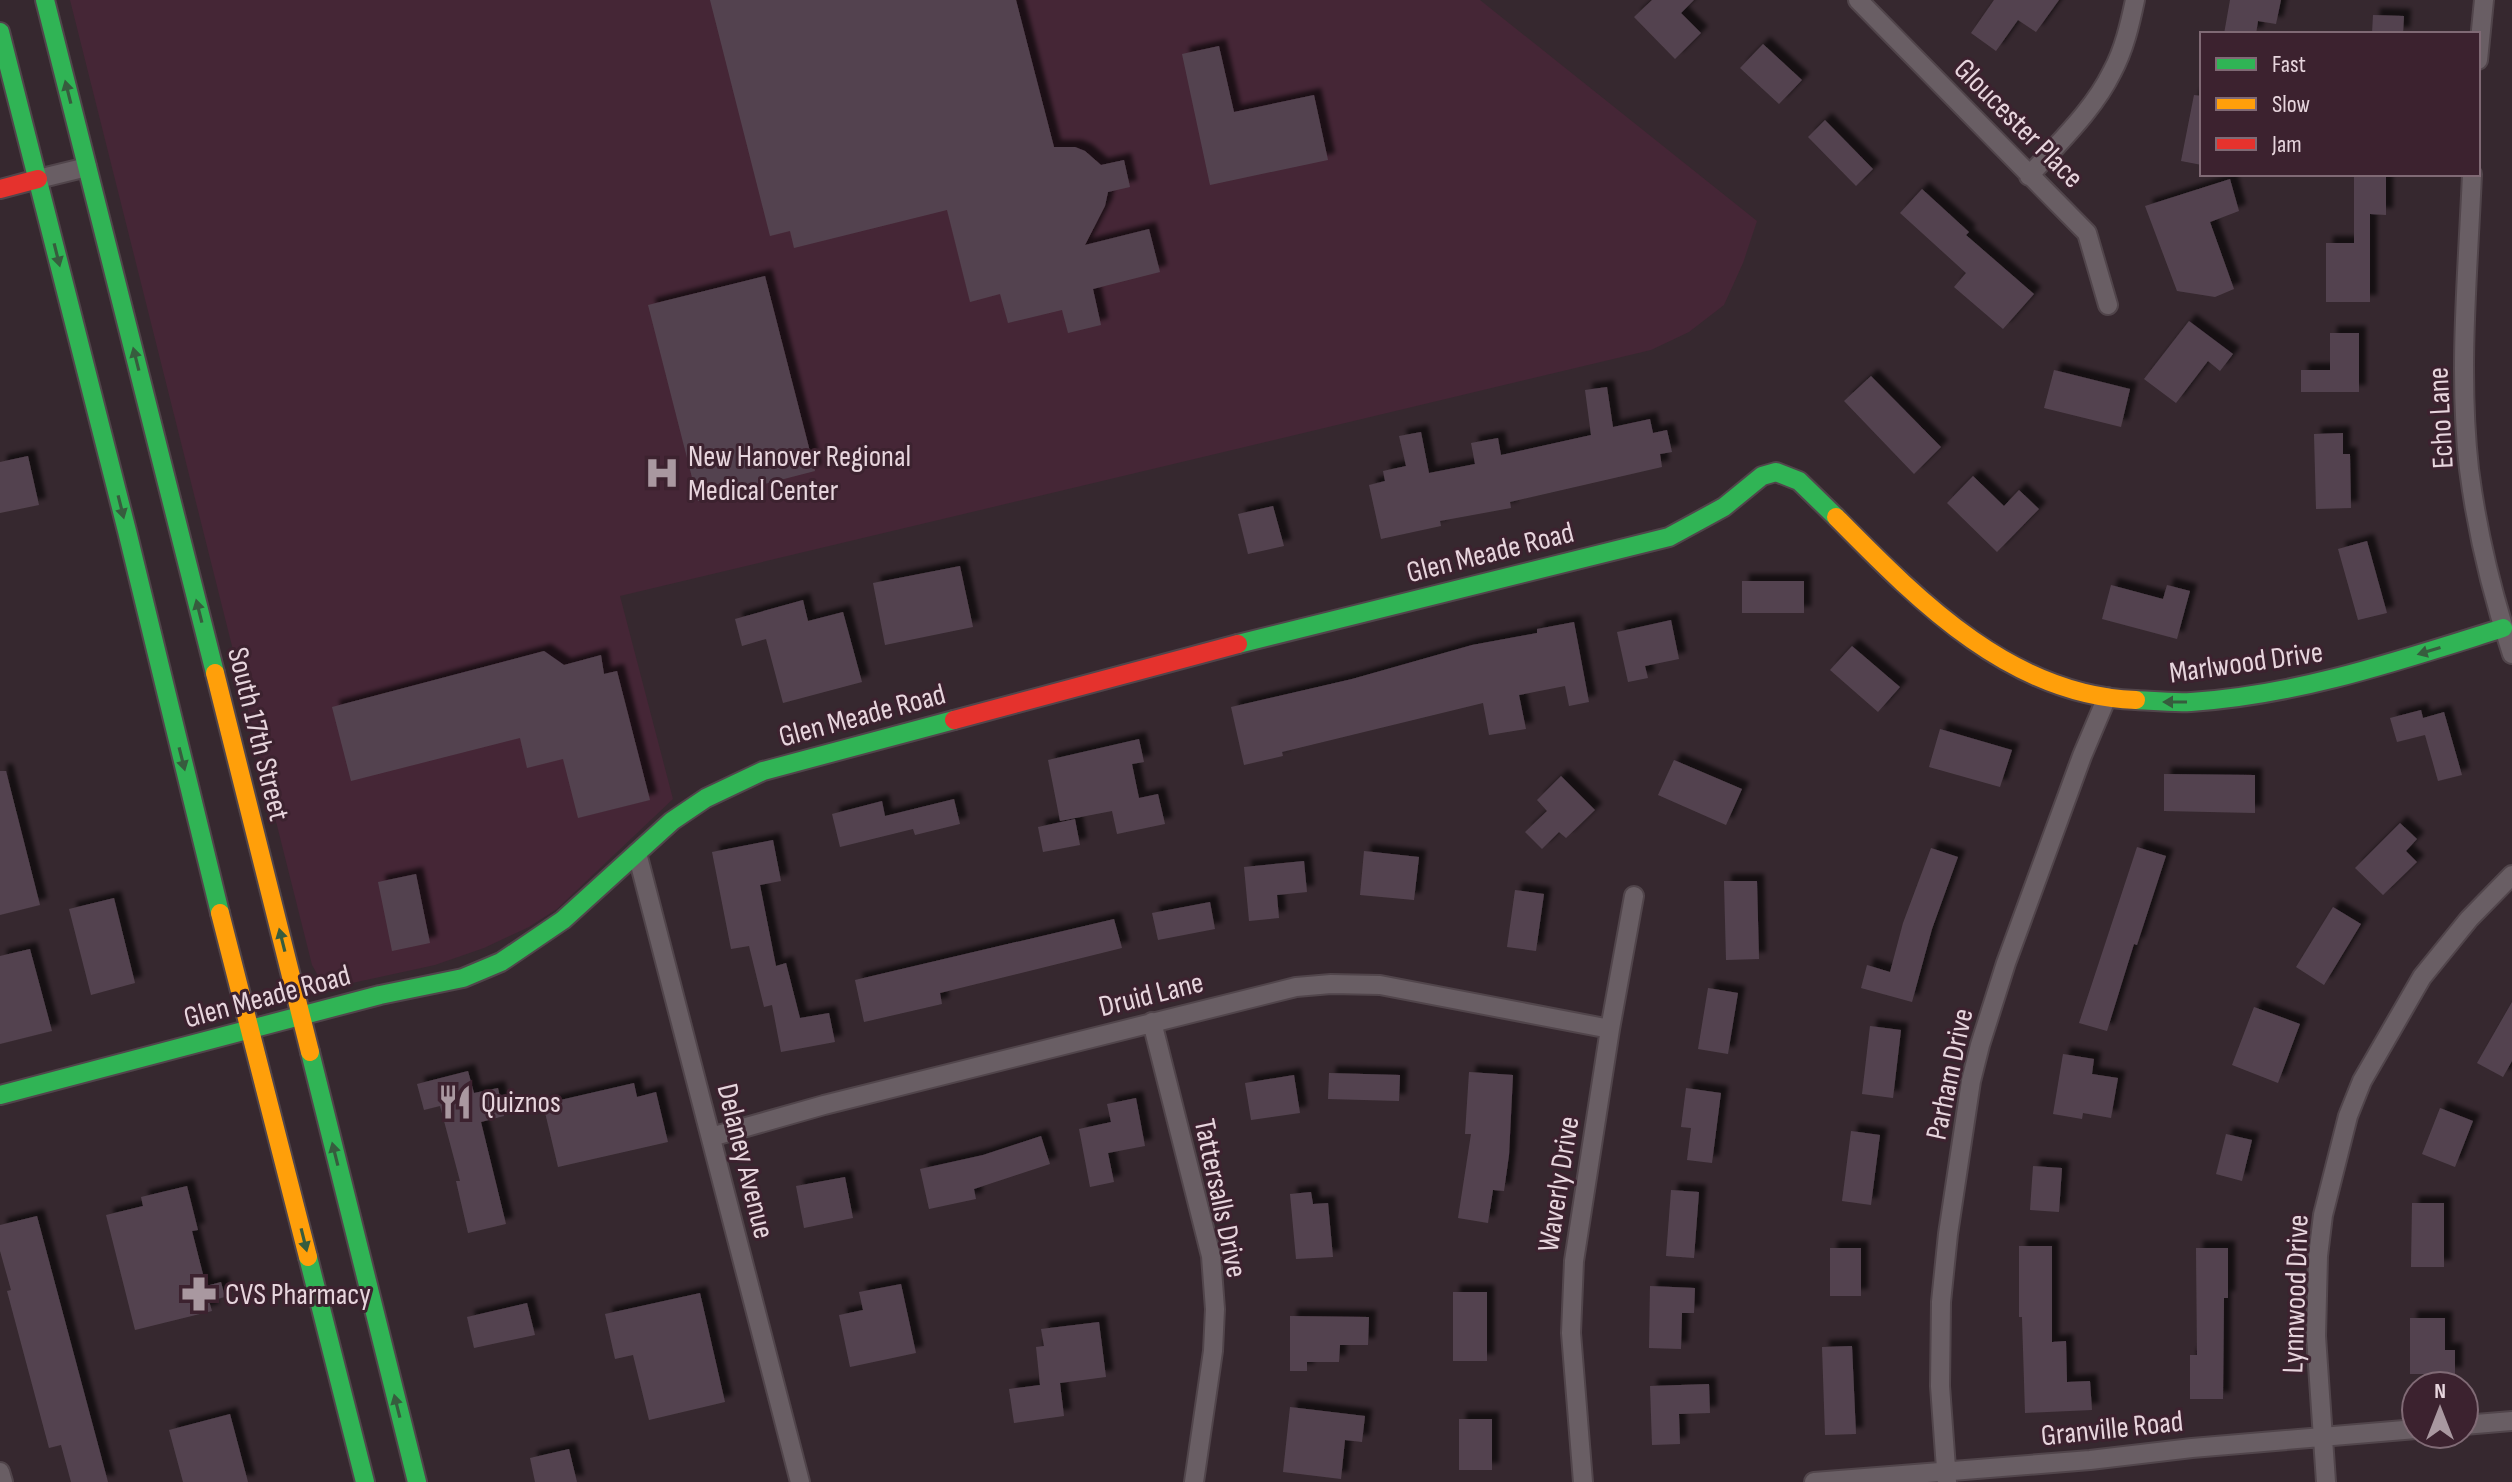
<svg xmlns="http://www.w3.org/2000/svg" width="2512" height="1482" font-family="'Sofia Sans Condensed',sans-serif">
<style>
.built{fill:#452636}
.building{fill:#53434f;filter:url(#shadow)}
.lines{fill:none;stroke-linecap:round;stroke-linejoin:round}
.street-casing{stroke:#51454b;stroke-width:22}
.fast-casing{stroke:#51454b;stroke-width:22}
.slow-casing{stroke:#51454b;stroke-width:22}
.jam-casing{stroke:#51454b;stroke-width:22}
.street{stroke:#695e64;stroke-width:18}
.fast{stroke:#30b455;stroke-width:18}
.slow{stroke:#ff9f0a;stroke-width:18}
.jam{stroke:#e5322d;stroke-width:18}
.oneway{fill:#375c3e}
.labels{text-anchor:middle;stroke-width:6;stroke-linejoin:round;paint-order:stroke}
.street-label{font-size:30px;fill:#e7d5dd;stroke:#3c222f}
.poi-label{font-size:30px;fill:#e7d5dd;stroke:#3c222f;text-anchor:start}
</style>
<defs>
<filter id="shadow"><feDropShadow dx="7" dy="-7" stdDeviation="2" flood-color="#0009"/></filter>
</defs>
<rect width="100%" height="100%" fill="#36282f"/>
<path class="built" d="M70,0H1480L1757,221L1743,263L1724,305L1689,332L1651,350L620,596L673,799L557,909L529,927L484,948L435,965L334,987L321,981L312,965Z"/>
<path class="building" d="M710,0H1016L1054,147H1075L1085,151L1101,165L1124,160L1130,187L1108,192L1105,206L1085,245L1149,229L1160,272L1093,289L1101,325L1068,333L1062,310L1008,323L1000,294L970,302L947,210L794,248L790,231L770,236Z
M1652,0H1694L1681,13L1701,33L1675,59L1634,17Z
M1994,0H2059L2036,32L2018,20L1996,51L1971,33Z
M2230,0H2281L2276,24L2258,21L2256,34H2224Z
M2373,15L2404,16L2403,34H2372Z
M1763,44L1802,80L1779,104L1740,68Z
M1219,46L1234,112L1314,95L1328,160L1210,185L1182,54Z
M2194,95L2202,96V165L2181,161Z
M1825,120L1873,169L1856,186L1808,137Z
M2354,174H2386V215L2370,214V302H2326V243H2354Z
M2230,179L2239,211L2210,222L2234,289L2215,297L2177,291L2145,206Z
M1922,189L1969,232L1966,235L2034,294L2003,329L1954,287L1966,273L1900,213Z
M765,276L815,471L698,501L648,305Z
M2189,321L2233,354L2220,371L2208,361L2176,403L2144,379Z
M2330,333H2359V392H2301V370H2330Z
M2054,370L2130,389L2121,427L2044,408Z
M1871,376L1941,447L1914,474L1844,401Z
M1607,387L1613,427L1650,419L1653,433L1667,430L1672,452L1660,454L1662,467L1510,502L1511,508L1440,521L1441,526L1381,539L1369,485L1385,481L1383,471L1406,466L1399,436L1421,432L1429,473L1475,464L1471,443L1498,438L1501,455L1591,435L1585,390Z
M2343,433V454H2350L2351,508L2316,509L2314,434Z
M28,456L39,505L0,513V462Z
M1973,476L2004,506L2019,490L2039,509L1997,552L1947,503Z
M1273,506L1284,546L1248,554L1238,514Z
M2367,541L2387,613L2358,620L2338,549Z
M960,566L973,627L885,645L873,583Z
M1742,581H1804V613H1742Z
M2111,585L2163,599L2167,585L2190,591L2177,639L2102,619Z
M803,600L808,621L843,612L862,682L783,703L766,639L742,646L735,619Z
M1671,620L1679,659L1645,666L1648,678L1628,682L1617,632Z
M1574,622L1589,702L1569,706L1565,686L1519,695L1526,729L1489,735L1483,703L1282,752L1283,756L1244,765L1231,707L1352,679L1472,645L1537,633V629Z
M1852,646L1900,687L1878,712L1830,670Z
M544,651L564,665L601,655L604,674L617,671L650,800L578,818L563,759L527,768L520,738L351,781L332,707Z
M2421,710L2423,718L2444,712L2462,775L2438,781L2425,735L2397,742L2390,718Z
M1940,729L2012,750L2000,787L1929,767Z
M1139,739L1144,762L1132,764L1139,798L1158,794L1165,824L1117,834L1112,811L1060,821L1048,760Z
M1674,760L1742,789L1726,825L1658,795Z
M0,771H6L40,905L0,915Z
M2164,774L2255,775V813L2164,811Z
M1561,776L1595,810L1566,838L1559,832L1542,849L1525,832L1547,811L1537,800Z
M954,799L960,824L915,835L913,829L840,847L832,814L882,801L885,816Z
M1075,819L1080,845L1043,852L1038,827Z
M2400,823L2417,839L2406,851L2417,862L2383,895L2355,868Z
M773,840L781,881L760,885L776,966L786,963L800,1018L829,1013L835,1042L781,1052L772,1005L764,1007L749,946L731,949L712,852Z
M2137,847L2166,856L2137,945L2134,944L2107,1031L2079,1023Z
M1931,848L1958,857L1932,929L1912,1002L1861,988L1867,965L1890,972L1903,923Z
M1364,851L1419,857L1414,900L1360,895Z
M1304,861L1307,892L1277,895L1279,918L1249,921L1244,867Z
M416,874L430,943L392,951L378,882Z
M1724,881H1757L1759,959L1726,960Z
M1515,890L1544,894L1536,951L1507,947Z
M114,898L135,983L91,995L69,909Z
M1210,902L1215,929L1158,940L1152,913Z
M2333,907L2361,924L2324,985L2296,967Z
M1114,919L1122,948L940,993L942,1004L864,1022L855,980Z
M30,949L52,1031L0,1044V956Z
M1708,988L1738,993L1728,1054L1698,1049Z
M2512,1002V1061L2503,1077L2477,1063Z
M2254,1007L2300,1024L2278,1083L2232,1065Z
M1870,1026L1901,1030L1893,1098L1862,1094Z
M2063,1054L2094,1059L2092,1074L2118,1078L2111,1118L2083,1113L2082,1119L2053,1114Z
M468,1071L474,1093L498,1088L504,1116L481,1122L506,1224L468,1233L456,1181H460L440,1106L424,1110L417,1084Z
M1469,1072L1513,1075L1509,1155L1504,1191L1493,1190L1488,1223L1458,1218L1471,1134H1465Z
M1329,1073L1400,1075L1399,1101L1328,1099Z
M1294,1075L1300,1113L1251,1120L1245,1083Z
M634,1083L637,1097L656,1092L668,1142L558,1167L543,1104Z
M1686,1088L1721,1093L1712,1163L1687,1160L1691,1128L1681,1127Z
M1136,1098L1145,1146L1108,1153L1114,1182L1090,1187L1079,1129L1111,1122L1107,1104Z
M2440,1108L2473,1121L2455,1167L2422,1154Z
M1851,1131L1880,1135L1871,1205L1842,1201Z
M2226,1134L2252,1140L2242,1181L2216,1174Z
M1041,1136L1050,1164L974,1189L976,1199L929,1209L920,1169L983,1155Z
M2033,1166L2062,1168L2059,1212L2030,1210Z
M845,1177L853,1218L804,1228L796,1186Z
M187,1186L198,1230L192,1231L206,1286L221,1282L225,1297L209,1301L212,1311L135,1330L106,1215L143,1206L141,1197Z
M1671,1190L1699,1192L1694,1258L1666,1256Z
M1311,1192L1313,1204L1328,1203L1333,1257L1296,1259L1290,1194Z
M2412,1203H2444V1267H2411Z
M37,1216L108,1482H71L61,1445L49,1448L7,1291L11,1290L0,1251V1225Z
M2019,1246H2052V1342L2066,1341L2067,1382L2090,1381L2092,1410L2025,1413L2022,1317H2019Z
M1830,1248H1861V1296H1830Z
M2196,1248H2228V1298H2224L2223,1399H2190V1355H2197Z
M901,1284L916,1353L850,1367L839,1315L863,1310L859,1292Z
M1650,1286L1695,1288L1694,1313H1682L1681,1349L1649,1348Z
M1453,1292H1487V1361H1453Z
M700,1293L725,1402L649,1420L633,1355L615,1359L605,1314Z
M527,1303L535,1335L474,1348L467,1317Z
M1290,1316L1369,1317L1368,1345H1340L1339,1362H1307V1371H1290Z
M2410,1318H2445V1350H2455V1374H2410Z
M1099,1322L1106,1377L1060,1383L1064,1416L1014,1423L1009,1389L1040,1385L1036,1347L1044,1346L1041,1329Z
M1852,1346L1856,1434L1825,1435L1822,1347Z
M1709,1384L1710,1413L1679,1414L1680,1444L1652,1445L1650,1386Z
M1290,1407L1365,1416L1362,1442L1345,1440L1341,1479L1283,1472Z
M230,1414L248,1482H183L169,1430Z
M1459,1419H1492V1470H1459Z
M569,1449L577,1482H535L530,1458Z"/>
<g class="lines">
<g class="street-casing">
<path id="street" d="M1858,0L2087,233L2108,305
M2478,60L2484,0
M2472,174C2468,271 2458,371 2469,469C2477,532 2492,594 2512,654
M2029,176C2058,143 2093,111 2112,72C2124,50 2130,24 2135,0
M38,179L87,167
M637,853L800,1482
M1152,1022L1211,1256L1215,1309L1213,1351L1194,1482
M711,1137L824,1105L1296,987L1331,984L1380,985L1610,1029
M2464,1425L2512,1421
M0,1472L3,1482
M1583,1482L1571,1333L1574,1261L1610,1029L1634,896
M1814,1482L2090,1460L2192,1448L2416,1429
M1947,1482L1940,1386L1941,1302L1948,1234L1971,1081L1980,1045L2006,963L2082,756L2107,697
M2326,1482L2316,1336L2318,1256L2323,1215L2348,1116L2362,1081L2422,977L2469,919L2512,875"/>
</g>
<g class="fast-casing">
<path id="fast" d="M45,0L215,673
M0,32L127,531L220,913
M1238,644L1669,537L1724,507L1762,476L1776,472L1799,481L1836,517
M2136,700C2154,701 2173,703 2191,702C2299,695 2401,660 2503,628
M310,1052L417,1482
M0,1095L380,995L463,978L501,962L563,920L672,821L706,798L763,771L954,720
M308,1257L365,1482"/>
</g>
<g class="slow-casing">
<path id="slow" d="M1836,517C1918,600 2011,696 2136,700
M215,673L310,1052
M220,913L308,1257"/>
</g>
<g class="jam-casing">
<path id="jam" d="M0,189L38,179
M954,720L1238,644"/>
</g>
<use href="#street" class="street"/>
<use href="#fast" class="fast"/>
<use href="#slow" class="slow"/>
<use href="#jam" class="jam"/>
</g>
<defs><path id="oneway-solid" d="M-6-.8H1V-3.2L6.5 0L1 3.2V.8H-6Z" transform="scale(2)"/></defs>
<g class="oneway">
<use href="#oneway-solid" transform="translate(68 92) rotate(-104)"/>
<use href="#oneway-solid" transform="translate(57 255) rotate(76)"/>
<use href="#oneway-solid" transform="translate(136 359) rotate(-104)"/>
<use href="#oneway-solid" transform="translate(121 507) rotate(76)"/>
<use href="#oneway-solid" transform="translate(199 611) rotate(-104)"/>
<use href="#oneway-solid" transform="translate(2429 651) rotate(163)"/>
<use href="#oneway-solid" transform="translate(2175 702) rotate(180)"/>
<use href="#oneway-solid" transform="translate(182 759) rotate(76)"/>
<use href="#oneway-solid" transform="translate(282 940) rotate(-104)"/>
<use href="#oneway-solid" transform="translate(335 1154) rotate(-104)"/>
<use href="#oneway-solid" transform="translate(304 1240) rotate(76)"/>
<use href="#oneway-solid" transform="translate(397 1406) rotate(-104)"/>
</g>
<defs>
<g id="hospital-bare" transform="scale(2.76)"><path d="M-5-5h3v3.5h4V-5h3V5h-3V1.5h-4V5h-3Z" fill="#a998a0" stroke="#3c222f" stroke-width="2.5" paint-order="stroke"/></g>
<g id="restaurant-bare" transform="scale(2.76)"><path d="M-5-6h1v4h1v-4h1v4h1v-4h1v5L-1.5 .5V6h-2V.5L-5-1ZM5-6V6H3V1.5H1.5Q1.5-4 5-6Z" fill="#a998a0" stroke="#3c222f" stroke-width="2.5" paint-order="stroke"/></g>
<g id="pharmacy-bare" transform="scale(2.76)"><path d="M-2-6h4v4h4v4h-4v4h-4v-4h-4v-4h4Z" fill="#a998a0" stroke="#3c222f" stroke-width="2.5" paint-order="stroke"/></g>
</defs>
<g fill-rule="evenodd">
<use href="#hospital-bare" x="662" y="473"/>
<use href="#restaurant-bare" x="455" y="1102"/>
<use href="#pharmacy-bare" x="199" y="1294"/>
</g>
<g class="labels">
<g class="street-label">
<text transform="translate(2019 123) rotate(45)" y="10">Gloucester Place</text>
<text transform="translate(2440 418) rotate(-93)" y="10">Echo Lane</text>
<text transform="translate(1490 552) rotate(-14)" y="10">Glen Meade Road</text>
<text transform="translate(2246 662) rotate(-8)" y="10">Marlwood Drive</text>
<text transform="translate(862 715) rotate(-15)" y="10">Glen Meade Road</text>
<text transform="translate(259 734) rotate(76)" y="10">South 17th Street</text>
<text transform="translate(1151 994) rotate(-14)" y="10">Druid Lane</text>
<text transform="translate(267 996) rotate(-15)" y="10">Glen Meade Road</text>
<text transform="translate(1949 1074) rotate(-78)" y="10">Parham Drive</text>
<text transform="translate(746 1161) rotate(76)" y="10">Delaney Avenue</text>
<text transform="translate(1558 1184) rotate(-81)" y="10">Waverly Drive</text>
<text transform="translate(1221 1198) rotate(78)" y="10">Tattersalls Drive</text>
<text transform="translate(2295 1294) rotate(-88)" y="10">Lynnwood Drive</text>
<text transform="translate(2112 1428) rotate(-6)" y="10">Granville Road</text>
</g>
<g class="poi-label">
<text x="688" y="466">New Hanover Regional<tspan x="688" dy="34">Medical Center</tspan></text>
<text x="481" y="1112">Quiznos</text>
<text x="225" y="1304">CVS Pharmacy</text>
</g>
</g>
<rect x="2200" y="32" width="280" height="144" fill="#3c222f" stroke="#806a75" stroke-width="2"/>
<rect x="2216" y="58" width="40" height="12" fill="#30b455" stroke="#806a75" stroke-width="2"/>
<text x="2272" y="72" font-size="24" fill="#e7d5dd">Fast</text>
<rect x="2216" y="98" width="40" height="12" fill="#ff9f0a" stroke="#806a75" stroke-width="2"/>
<text x="2272" y="112" font-size="24" fill="#e7d5dd">Slow</text>
<rect x="2216" y="138" width="40" height="12" fill="#e5322d" stroke="#806a75" stroke-width="2"/>
<text x="2272" y="152" font-size="24" fill="#e7d5dd">Jam</text>
<g transform="translate(2440 1410)"><circle r="38" fill="#3c222f" stroke="#806a75" stroke-width="2"/>
<path d="M0-6L14 30L0 20L-14 30Z" fill="#a998a0"/>
<text y="-12" font-size="22" font-weight="bold" text-anchor="middle" fill="#e7d5dd">N</text>
</g>
</svg>
